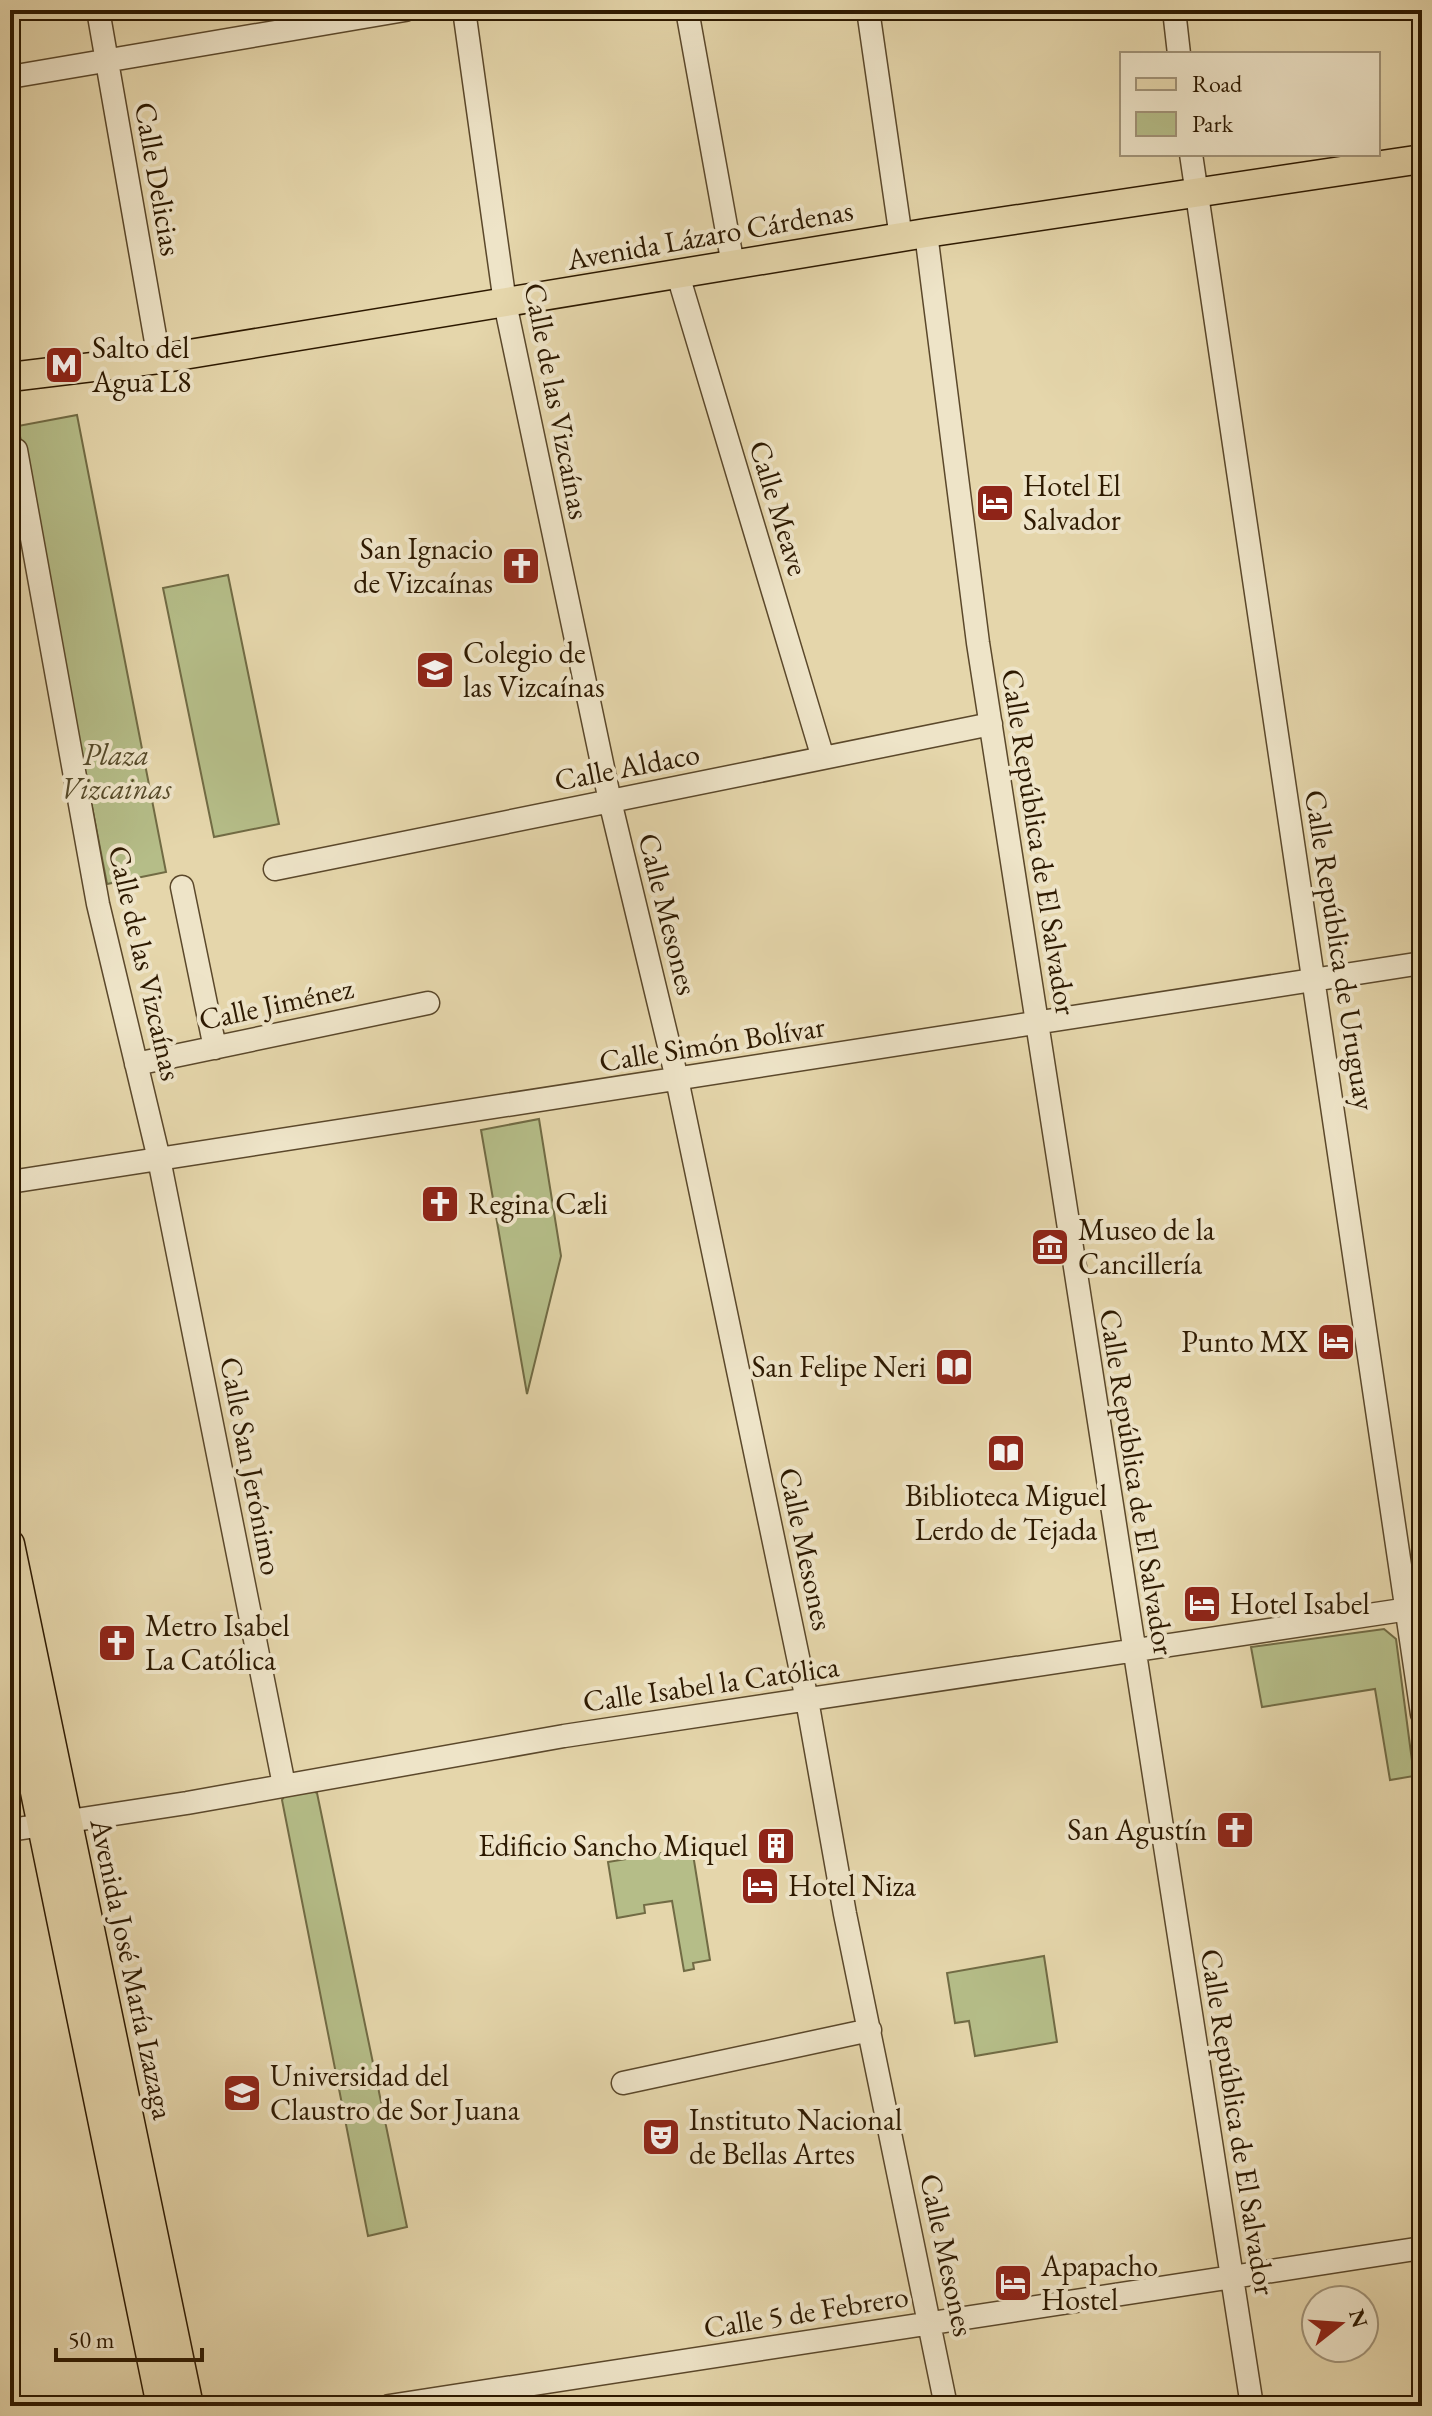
<svg xmlns="http://www.w3.org/2000/svg" width="1432" height="2416" font-family="'EB Garamond',serif">
<style>
.green{fill:#b5bd88;stroke:#716b44;stroke-width:2}
.lines{fill:none;stroke-linecap:round;stroke-linejoin:round}
.minor-casing{stroke:#5b482b;stroke-width:25}
.major-casing{stroke:#2d1900;stroke-width:31}
.minor{stroke:#eee4c8;stroke-width:22}
.major{stroke:#e5d6ab;stroke-width:28}
.labels{text-anchor:middle;stroke-width:8;stroke-linejoin:round;paint-order:stroke}
.street-label{font-size:30px;fill:#2d1900;stroke:#eee4c8}
.poi-label{font-size:30px;fill:#2d1900;stroke:#eee4c8;text-anchor:start}
.park-label{font-size:30px;font-style:italic;fill:#564a29;stroke:#eee4c8}
</style>
<rect width="100%" height="100%" fill="#e5d6ab"/>
<filter id="stains"><feTurbulence type="fractalNoise" baseFrequency=".0025" numOctaves="4"/><feColorMatrix values="0 0 0 0 .2 0 0 0 0 .09 0 0 0 0 .02 0 0 0 .5 -.17"/></filter>
<radialGradient id="worn" r=".72"><stop offset=".6" stop-color="#630" stop-opacity="0"/><stop offset="1" stop-color="#630" stop-opacity=".3"/></radialGradient>
<path class="green" d="M77,415L166,872L107,884L18,426Z
M228,575L279,824L214,837L163,588Z
M539,1119L561,1256L527,1394L481,1130Z
M1384,1629L1396,1639L1414,1776L1390,1780L1375,1689L1262,1707L1251,1647Z
M313,1791L317,1793L407,2227L368,2236L282,1800L285,1795Z
M692,1848L710,1960L693,1963L694,1969L684,1971L672,1901L644,1905L645,1913L617,1918L608,1862Z
M1044,1956L1057,2042L975,2056L969,2021L955,2023L947,1973Z"/>
<g class="lines">
<g class="minor-casing">
<path id="minor" d="M98,10L159,359
M464,10L505,303L610,801L677,1079L807,1700L845,1914L946,2406
M687,10L733,265
M868,10L901,238
M1174,10L1179,54
M10,77L405,10
M1191,154L1422,1714
M926,233L978,643L1252,2406
M678,275L823,758
M16,450L98,904L159,1159L284,1785
M275,869L991,724
M182,887L215,1048
M136,1064L428,1003
M10,1182L1422,963
M10,1830L187,1803L564,1736L1422,1607
M623,2083L870,2030
M389,2406L1422,2248"/>
</g>
<g class="major-casing">
<path id="major" d="M10,377L159,359L926,233L1422,159
M10,1544L189,2406
M10,1670L161,2406"/>
</g>
<use href="#minor" class="minor"/>
<use href="#major" class="major"/>
</g>
<defs>
<g id="metro-square" transform="scale(2)"><rect x="-9" y="-9" width="18" height="18" rx="4" fill="#8f2418" stroke="#eee4c8"/><path d="M-5.5 5V-5H-3L0 0L3-5H5.5V5H3V-.5L0 4L-3-.5V5Z" fill="#fff"/></g>
<g id="hotel-square" transform="scale(2)"><rect x="-9" y="-9" width="18" height="18" rx="4" fill="#8f2418" stroke="#eee4c8"/><path d="M-6-4.5h1.5V1H6V5H4.5V3h-9V5H-6ZM-4 0a1.8 1.8 0 1 1 3.6 0ZM.5 0V-2.5h3Q6-2.5 6 0Z" fill="#fff"/></g>
<g id="church-square" transform="scale(2)"><rect x="-9" y="-9" width="18" height="18" rx="4" fill="#8f2418" stroke="#eee4c8"/><path d="M-1.2-6h2.4v3.5h3.3v2.4h-3.3V6h-2.4V-.1h-3.3v-2.4h3.3Z" fill="#fff"/></g>
<g id="school-square" transform="scale(2)"><rect x="-9" y="-9" width="18" height="18" rx="4" fill="#8f2418" stroke="#eee4c8"/><path d="M0-5L7-2L0 1L-7-2ZM-4 1L0 2.5L4 1V4Q0 6-4 4Z" fill="#fff"/></g>
<g id="museum-square" transform="scale(2)"><rect x="-9" y="-9" width="18" height="18" rx="4" fill="#8f2418" stroke="#eee4c8"/><path d="M0-6L6-3V-2H-6V-3ZM-5-1h2V3h-2ZM-1-1h2V3h-2ZM3-1h2V3H3ZM-6 4H6V6H-6Z" fill="#fff"/></g>
<g id="library-square" transform="scale(2)"><rect x="-9" y="-9" width="18" height="18" rx="4" fill="#8f2418" stroke="#eee4c8"/><path d="M-6-4Q-3-5.5-.7-3.5V5Q-3 3-6 4ZM6-4Q3-5.5 .7-3.5V5Q3 3 6 4Z" fill="#fff"/></g>
<g id="building-square" transform="scale(2)"><rect x="-9" y="-9" width="18" height="18" rx="4" fill="#8f2418" stroke="#eee4c8"/><path d="M-4-6H4V6H1V3H-1V6H-4ZM-2.5-4.3h1.7v1.8h-1.7ZM.8-4.3h1.7v1.8H.8ZM-2.5-1h1.7V.8h-1.7ZM.8-1h1.7V.8H.8Z" fill="#fff"/></g>
<g id="university-square" transform="scale(2)"><rect x="-9" y="-9" width="18" height="18" rx="4" fill="#8f2418" stroke="#eee4c8"/><path d="M0-5L7-2L0 1L-7-2ZM-4 1L0 2.5L4 1V4Q0 6-4 4Z" fill="#fff"/></g>
<g id="theatre-square" transform="scale(2)"><rect x="-9" y="-9" width="18" height="18" rx="4" fill="#8f2418" stroke="#eee4c8"/><path d="M-5-5.5Q0-4 5-5.5V0Q5 5 0 6Q-5 5-5 0ZM-3.3-2.5H-1v1.5H-3.3ZM1-2.5H3.3v1.5H1ZM-2.8 1Q0 5.5 2.8 1Z" fill="#fff"/></g>
</defs>
<g fill-rule="evenodd">
<use href="#metro-square" x="64" y="365"/>
<use href="#hotel-square" x="995" y="503"/>
<use href="#church-square" x="521" y="566"/>
<use href="#school-square" x="435" y="670"/>
<use href="#church-square" x="440" y="1204"/>
<use href="#museum-square" x="1050" y="1247"/>
<use href="#hotel-square" x="1336" y="1342"/>
<use href="#library-square" x="954" y="1367"/>
<use href="#library-square" x="1006" y="1453"/>
<use href="#hotel-square" x="1202" y="1604"/>
<use href="#church-square" x="117" y="1643"/>
<use href="#church-square" x="1235" y="1830"/>
<use href="#building-square" x="776" y="1846"/>
<use href="#hotel-square" x="760" y="1886"/>
<use href="#university-square" x="242" y="2093"/>
<use href="#theatre-square" x="661" y="2137"/>
<use href="#hotel-square" x="1013" y="2283"/>
</g>
<g class="labels">
<g class="street-label">
<text transform="translate(158 179) rotate(80)" y="10">Calle Delicias</text>
<text transform="translate(710 235) rotate(-10)" y="10">Avenida Lázaro Cárdenas</text>
<text transform="translate(557 401) rotate(79)" y="10">Calle de las Vizcaínas</text>
<text transform="translate(779 508) rotate(73)" y="10">Calle Meave</text>
<text transform="translate(627 767) rotate(-11)" y="10">Calle Aldaco</text>
<text transform="translate(1039 842) rotate(81)" y="10">Calle República de El Salvador</text>
<text transform="translate(668 914) rotate(76)" y="10">Calle Mesones</text>
<text transform="translate(1340 950) rotate(81)" y="10">Calle República de Uruguay</text>
<text transform="translate(145 963) rotate(77)" y="10">Calle de las Vizcaínas</text>
<text transform="translate(276 1004) rotate(-12)" y="10">Calle Jiménez</text>
<text transform="translate(712 1044) rotate(-9)" y="10">Calle Simón Bolívar</text>
<text transform="translate(251 1466) rotate(79)" y="10">Calle San Jerónimo</text>
<text transform="translate(1137 1482) rotate(81)" y="10">Calle República de El Salvador</text>
<text transform="translate(806 1549) rotate(78)" y="10">Calle Mesones</text>
<text transform="translate(711 1684) rotate(-8)" y="10">Calle Isabel la Católica</text>
<text transform="translate(132 1969) rotate(78)" y="10">Avenida José María Izazaga</text>
<text transform="translate(1238 2122) rotate(81)" y="10">Calle República de El Salvador</text>
<text transform="translate(947 2255) rotate(78)" y="10">Calle Mesones</text>
<text transform="translate(806 2312) rotate(-9)" y="10">Calle 5 de Febrero</text>
</g>
<g class="poi-label">
<text x="92" y="358">Salto del<tspan x="92" dy="34">Agua L8</tspan></text>
<text x="1023" y="496">Hotel El<tspan x="1023" dy="34">Salvador</tspan></text>
<text x="493" y="559" text-anchor="end">San Ignacio<tspan x="493" dy="34">de Vizcaínas</tspan></text>
<text x="463" y="663">Colegio de<tspan x="463" dy="34">las Vizcaínas</tspan></text>
<text x="468" y="1214">Regina Cæli</text>
<text x="1078" y="1240">Museo de la<tspan x="1078" dy="34">Cancillería</tspan></text>
<text x="1308" y="1352" text-anchor="end">Punto MX</text>
<text x="926" y="1377" text-anchor="end">San Felipe Neri</text>
<text x="1006" y="1506" text-anchor="middle">Biblioteca Miguel<tspan x="1006" dy="34">Lerdo de Tejada</tspan></text>
<text x="1230" y="1614">Hotel Isabel</text>
<text x="145" y="1636">Metro Isabel<tspan x="145" dy="34">La Católica</tspan></text>
<text x="1207" y="1840" text-anchor="end">San Agustín</text>
<text x="748" y="1856" text-anchor="end">Edificio Sancho Miquel</text>
<text x="788" y="1896">Hotel Niza</text>
<text x="270" y="2086">Universidad del<tspan x="270" dy="34">Claustro de Sor Juana</tspan></text>
<text x="689" y="2130">Instituto Nacional<tspan x="689" dy="34">de Bellas Artes</tspan></text>
<text x="1041" y="2276">Apapacho<tspan x="1041" dy="34">Hostel</tspan></text>
</g>
<g class="park-label">
<text x="116" y="765">Plaza<tspan x="116" dy="34">Vizcainas</tspan></text>
</g>
</g>
<rect width="1432" height="2416" fill="none" stroke="#e5d6ab" stroke-width="40"/>
<rect x="12" y="12" width="1408" height="2392" fill="none" stroke="#2d1900" stroke-width="4"/>
<rect x="20" y="20" width="1392" height="2376" fill="none" stroke="#2d1900" stroke-width="2"/>
<rect x="1120" y="52" width="260" height="104" fill="#eee4c8" stroke="#a19378" stroke-width="2"/>
<rect x="1136" y="78" width="40" height="12" fill="#e5d6ab" stroke="#a19378" stroke-width="2"/>
<text x="1192" y="92" font-size="24" fill="#2d1900">Road</text>
<rect x="1136" y="112" width="40" height="24" fill="#b5bd88" stroke="#a19378" stroke-width="2"/>
<text x="1192" y="132" font-size="24" fill="#2d1900">Park</text>
<g transform="translate(1340 2324) rotate(73)"><circle r="38" fill="#eee4c8" stroke="#a19378" stroke-width="2"/>
<path d="M0-6L14 30L0 20L-14 30Z" fill="#8f2418"/>
<text y="-12" font-size="22" font-weight="bold" text-anchor="middle" fill="#2d1900">N</text>
</g>
<path d="M56 2348v12h146v-12" fill="none" stroke="#2d1900" stroke-width="4"/>
<text x="68" y="2348" font-size="24" fill="#2d1900" stroke="#eee4c8" stroke-width="6" paint-order="stroke">50 m</text>
<rect width="100%" height="100%" filter="url(#stains)"/>
<rect width="100%" height="100%" fill="url(#worn)"/>
</svg>
